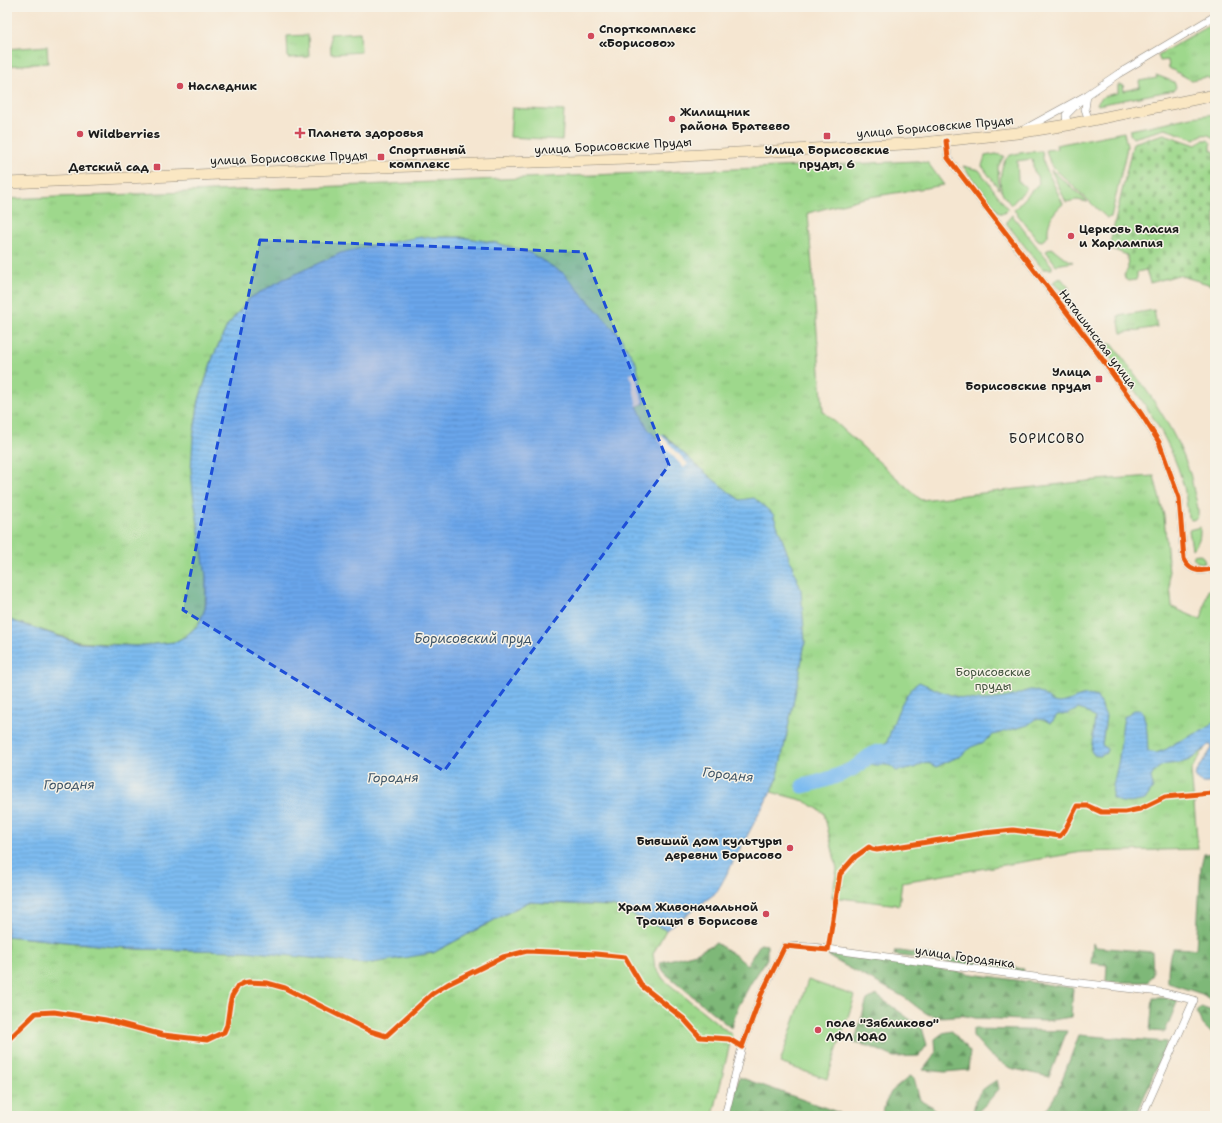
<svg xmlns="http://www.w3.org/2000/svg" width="1222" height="1123" font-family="'Shantell Sans',sans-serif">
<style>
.grass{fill:#9ed88c;stroke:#5d7a54}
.forest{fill:url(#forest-firs);stroke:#4d6a4a}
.cemetery{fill:url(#cemetery-stones);stroke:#5d7a54}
.park{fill:url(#park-tufts);stroke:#5d7a54}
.water{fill:url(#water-rules);stroke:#4c6c86}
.pier{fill:#f5e6d1}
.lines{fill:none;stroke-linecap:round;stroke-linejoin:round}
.river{stroke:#7dbbf0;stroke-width:15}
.street-casing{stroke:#888176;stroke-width:8}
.secondary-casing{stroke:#888176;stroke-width:12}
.street{stroke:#fff;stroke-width:7}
.secondary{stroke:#fae7c3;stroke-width:11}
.cycleway-casing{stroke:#f7f3e8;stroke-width:8}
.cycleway{stroke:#e8590c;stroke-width:5}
.marked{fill:#1d4ed8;fill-opacity:0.2;stroke:#1d4ed8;stroke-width:3;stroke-dasharray:8 5;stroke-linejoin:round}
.poi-dot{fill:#d1495b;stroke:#f7f3e8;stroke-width:1.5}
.labels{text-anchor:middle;stroke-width:3;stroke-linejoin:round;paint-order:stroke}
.poi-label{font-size:12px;font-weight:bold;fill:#1c1c1c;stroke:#f7f3e8;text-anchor:start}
.street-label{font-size:12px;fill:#1c1c1c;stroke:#f7f3e8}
.park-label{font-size:12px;fill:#43543e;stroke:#f7f3e8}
.neighbourhood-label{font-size:13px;letter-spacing:1px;fill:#1c1c1c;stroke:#f7f3e8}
.water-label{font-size:13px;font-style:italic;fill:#3e5466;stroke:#f7f3e8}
</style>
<defs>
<pattern id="forest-firs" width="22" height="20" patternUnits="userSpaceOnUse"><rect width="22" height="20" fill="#7eb878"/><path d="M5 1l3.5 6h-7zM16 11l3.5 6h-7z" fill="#669562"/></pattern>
<pattern id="cemetery-stones" width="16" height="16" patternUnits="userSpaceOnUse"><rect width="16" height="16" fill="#9ed88c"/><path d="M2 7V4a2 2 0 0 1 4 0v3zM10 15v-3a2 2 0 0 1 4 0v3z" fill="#88b978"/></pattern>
<pattern id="park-tufts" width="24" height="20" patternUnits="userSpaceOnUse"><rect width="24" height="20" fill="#9ed88c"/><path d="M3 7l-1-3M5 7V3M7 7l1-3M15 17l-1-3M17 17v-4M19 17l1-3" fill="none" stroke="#88b978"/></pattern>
<pattern id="water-rules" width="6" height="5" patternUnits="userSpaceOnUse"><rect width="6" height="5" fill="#7dbbf0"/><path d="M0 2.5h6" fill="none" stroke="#6ba0cd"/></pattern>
</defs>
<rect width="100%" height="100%" fill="#f7f3e8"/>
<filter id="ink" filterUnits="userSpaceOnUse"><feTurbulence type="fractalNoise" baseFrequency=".025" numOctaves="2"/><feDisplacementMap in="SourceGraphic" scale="8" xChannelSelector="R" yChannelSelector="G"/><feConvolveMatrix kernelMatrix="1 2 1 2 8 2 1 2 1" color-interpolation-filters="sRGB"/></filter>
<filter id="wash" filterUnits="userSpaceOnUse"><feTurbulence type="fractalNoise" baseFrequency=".012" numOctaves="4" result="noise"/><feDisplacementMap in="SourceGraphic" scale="16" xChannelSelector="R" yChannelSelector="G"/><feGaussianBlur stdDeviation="0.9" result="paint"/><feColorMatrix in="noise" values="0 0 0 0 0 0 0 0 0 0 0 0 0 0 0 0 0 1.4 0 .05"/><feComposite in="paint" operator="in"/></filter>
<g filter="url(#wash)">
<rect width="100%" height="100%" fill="#f5e6d1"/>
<path class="grass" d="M360,32L361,52L331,54L330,34Z
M1156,75L1174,82L1176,87L1174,90L1098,105L1097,103L1104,96L1118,93V85H1123L1124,91L1140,87L1139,81L1157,78Z
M512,108L564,111L562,140L510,137Z
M1215,114V140C1208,132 1202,134 1195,139L1165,129L1133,138L1130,134V130L1192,117Z
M1124,132L1127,146L1126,152L1111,217L1107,218L1056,170L1050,163L1046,150L1057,149L1056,145Z
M1042,151L1044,164L1063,204C1052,213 1047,222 1048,236L1042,241L1038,240L1014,210L1039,183L1038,176L1034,171L1032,159L1017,161L1018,181L1026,187V189L1011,205C1009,202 1005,198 1003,195C998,186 1000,159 1011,155C1020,152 1032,152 1042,151Z
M996,154L1004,156L998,167L999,189L982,166L985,156Z
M963,166L979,170L1008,209L1004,213H999Z
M1051,170L1054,172L1088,202L1077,200L1066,202Z
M1012,215L1052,266V269H1043L1007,224V221Z
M1052,248L1065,258L1073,262L1056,265L1046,251Z
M1061,278L1069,288V290L1065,293L1054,284V281Z
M1108,344H1112C1141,382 1170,419 1187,465C1191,474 1192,483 1194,492C1196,500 1200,511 1197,519L1191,520L1188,517C1187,507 1186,497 1184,487C1170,434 1136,391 1104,349V346Z
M1200,527C1200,537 1200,542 1192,549L1189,530Z
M1199,554L1203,557L1205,563C1199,563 1194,562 1193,555Z
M808,980L855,996L827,1079L780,1063Z"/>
<path class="forest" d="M1213,853L1215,855V1003L1202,994L1168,983C1168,973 1168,956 1173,948L1196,949L1201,867L1204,854Z
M716,943L735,955L747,965L760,944L767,945V959L751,983L738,1007L731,1028L665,973L660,966L661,962L696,953Z
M1093,943L1096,947L1152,952L1153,974L1148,982H1106L1107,965L1091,963Z
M895,951H900L1024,969L1023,972L894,955Z
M828,954L1073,988L1071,1017L1045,1021L975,1018C958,1012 946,1020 930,1015C920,1011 911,1001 902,996C878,983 854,971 831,958Z
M876,995L922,1028L927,1045L919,1056L894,1057L869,1046L854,1043L867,1000Z
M1153,998H1167L1178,1000L1165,1032L1150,1031Z
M1201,1007L1215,1012V1081L1214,1036L1203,1025L1196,1012Z
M973,1029L1067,1031L1049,1077L1010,1068L990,1055L973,1036Z
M952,1031L970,1052L968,1070L945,1072L923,1070L936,1053L935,1039L943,1033Z
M1079,1035L1167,1042L1136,1116H1042L1057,1093Z
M910,1076L914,1078L920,1100L933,1107L936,1113L927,1116H882L885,1104L891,1092Z
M739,1077L840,1113L837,1116H730Z
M997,1080L999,1089L985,1105L973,1116C975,1094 979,1091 997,1080Z"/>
<path class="cemetery" d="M1164,134L1196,145L1202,140H1208L1211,143V150L1215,152V286L1178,275L1150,283L1146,270L1137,272V277L1136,280L1128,281L1125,279L1124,275L1128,269L1127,255L1109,248L1133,143Z"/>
<path class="park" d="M1215,22V81L1206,77L1191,80L1169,68L1168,60L1160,61L1158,55Z
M308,35L309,57L288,58L287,36Z
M47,46L48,63L7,66V49Z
M917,161L928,163L944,185L864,198L808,213L823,411L921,500L1097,480L1154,476L1164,516L1172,607L1201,620L1208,590L1215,588V731L1191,771L1198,849L1082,852L902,882L899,905L832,897L837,869L824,813L805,801L771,792L777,780L805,642L802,617L740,500L715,483L691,461L664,434L657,439L647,429L637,406L645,403L619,335L563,273L530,253L497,243L461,237L341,253L282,280L250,298L227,326L213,357L199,400L193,438L206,576L205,609L198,625L186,636L175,642L136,646L79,642L10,620L7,618V199L317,187Z
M1154,310L1157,327L1121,333L1118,316Z
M528,902L613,906L666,930L653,954L655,967L664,980L732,1035L713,1116H7V936L137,949L246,951L433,953Z"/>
<path class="water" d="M421,237H461L497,243L530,253L563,273L619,335L636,363L645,403L637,406L648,429L657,438L663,434C688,458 712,480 740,500L754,498L773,514L801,590L805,642L800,671L777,780L717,892L666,930L613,906L528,902L433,953L366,964L246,951L137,949L7,936V618L10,620L79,643L136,646L175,642L186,636L198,625L205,609L206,603V576L193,493L191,470L193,438L199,400L213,357L227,326L250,298L282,280L341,253L379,244Z
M919,682C933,688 947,695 962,698C975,701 992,700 1005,698C1012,697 1026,690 1031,690C1043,690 1048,702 1058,703C1073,703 1080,691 1097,697L1106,716L1102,745L1108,749L1107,753L1100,756L1094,755L1091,751L1095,718L1085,711L1078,709L1068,714L1057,715L1053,721L1050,723L1045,720L1035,719L1028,725L993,735L982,743L971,747L962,755L936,767L926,762L914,768L896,771L891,766C876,762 875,771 863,756L887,742C894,722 901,695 919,682Z
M1134,710H1141C1148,723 1147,737 1148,751L1156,753L1167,749L1175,743L1206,729L1215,720V782C1205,783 1200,786 1195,775L1212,748L1211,745H1208C1201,752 1194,759 1184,762C1169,766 1161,760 1151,777L1153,788L1145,800C1131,803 1125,805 1112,798C1112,784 1117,772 1119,758C1121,744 1121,731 1124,717Z"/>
<path class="pier" d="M635,373L643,404L637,406L630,374Z
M661,435L688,464L684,468L657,439Z"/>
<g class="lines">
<path class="river" d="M803,786C820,782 838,777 854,768C864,762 870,752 884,751"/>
</g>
</g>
<g filter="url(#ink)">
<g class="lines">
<g class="street-casing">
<path id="street" d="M1087,95L1085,109L1089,121
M1067,125L1066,115L1081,100
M1023,130L1087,95L1118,74L1215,16
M946,141L948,158L1092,345L1142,415L1159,442L1179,498L1184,559C1190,573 1203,572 1215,568
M725,1116L742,1047L761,995L785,946L813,947L1072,982L1160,992L1194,1000L1142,1116"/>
</g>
<g class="secondary-casing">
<path id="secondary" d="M7,183L382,167L628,159L922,143L1017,133L1067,125L1215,95"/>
</g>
<use href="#street" class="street"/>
<use href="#secondary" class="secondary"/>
<g class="cycleway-casing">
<path id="cycleway" d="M946,141L948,158L1092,345L1142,415L1159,442L1179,498L1184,559C1190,573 1203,572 1215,568
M7,1041L36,1013L54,1012L106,1020L163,1035L207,1040L224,1032L227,1025L230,1004L232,996L238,986L244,983L249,982L267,983L285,988L370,1031L386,1036L432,994L448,984L503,957L527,951L596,954L625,957L642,986L684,1019L700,1037L729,1039L742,1047L761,995L785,946L828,950L840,874L855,857L869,847L872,849L877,850L984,833L1013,830L1060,836L1065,830L1077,806H1088L1101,812H1125L1140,809L1165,797L1212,793L1215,790"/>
</g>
<use href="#cycleway" class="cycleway"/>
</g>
</g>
<path class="marked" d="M260,240L584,252L669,465L444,771L183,610Z"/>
<g class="poi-dot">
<circle cx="591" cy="36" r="4"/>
<circle cx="180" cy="86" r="4"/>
<circle cx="672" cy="119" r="4"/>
<path d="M298 127h4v4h4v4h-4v4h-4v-4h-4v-4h4z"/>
<circle cx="80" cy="134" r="4"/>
<rect x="823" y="132" width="8" height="8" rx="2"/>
<rect x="377" y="153" width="8" height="8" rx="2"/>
<rect x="153" y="163" width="8" height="8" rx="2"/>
<circle cx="1071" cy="236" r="4"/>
<rect x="1095" y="375" width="8" height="8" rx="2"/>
<circle cx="790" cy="848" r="4"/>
<circle cx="766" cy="914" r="4"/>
<circle cx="818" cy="1030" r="4"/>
</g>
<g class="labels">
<g class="poi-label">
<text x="599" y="33">Спорткомплекс<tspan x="599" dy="14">«Борисово»</tspan></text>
<text x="188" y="90">Наследник</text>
<text x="680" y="116">Жилищник<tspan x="680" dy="14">района Братеево</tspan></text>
<text x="308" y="137">Планета здоровья</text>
<text x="88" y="138">Wildberries</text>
<text x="389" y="154">Спортивный<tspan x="389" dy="14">комплекс</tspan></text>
<text x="827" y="154" text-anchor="middle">Улица Борисовские<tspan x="827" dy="14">пруды, 6</tspan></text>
<text x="149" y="171" text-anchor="end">Детский сад</text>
<text x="1079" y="233">Церковь Власия<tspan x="1079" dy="14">и Харлампия</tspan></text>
<text x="1091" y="376" text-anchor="end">Улица<tspan x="1091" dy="14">Борисовские пруды</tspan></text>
<text x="782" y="845" text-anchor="end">Бывший дом культуры<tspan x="782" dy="14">деревни Борисово</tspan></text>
<text x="758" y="911" text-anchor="end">Храм Живоначальной<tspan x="758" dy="14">Троицы в Борисове</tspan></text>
<text x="826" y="1027">поле "Зябликово"<tspan x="826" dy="14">ЛФЛ ЮАО</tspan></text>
</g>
<g class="street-label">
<text transform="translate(935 127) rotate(-5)" y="4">улица Борисовские Пруды</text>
<text transform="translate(613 146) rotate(-3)" y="4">улица Борисовские Пруды</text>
<text transform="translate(289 158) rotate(-2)" y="4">улица Борисовские Пруды</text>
<text transform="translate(1098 339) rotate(53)" y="4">Наташинская улица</text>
<text transform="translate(965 957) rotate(8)" y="4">улица Городянка</text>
</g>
<g class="park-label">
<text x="993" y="676">Борисовские<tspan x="993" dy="14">пруды</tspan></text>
</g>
<g class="neighbourhood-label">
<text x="1047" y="443">БОРИСОВО</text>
</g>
<g class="water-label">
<text x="473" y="643">Борисовский пруд</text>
<text transform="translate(728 774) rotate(6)" y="5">Городня</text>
<text transform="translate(393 777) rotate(-1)" y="5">Городня</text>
<text transform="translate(69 784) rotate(-1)" y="5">Городня</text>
</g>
</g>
<rect width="1222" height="1123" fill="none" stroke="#f7f3e8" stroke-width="24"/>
</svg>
